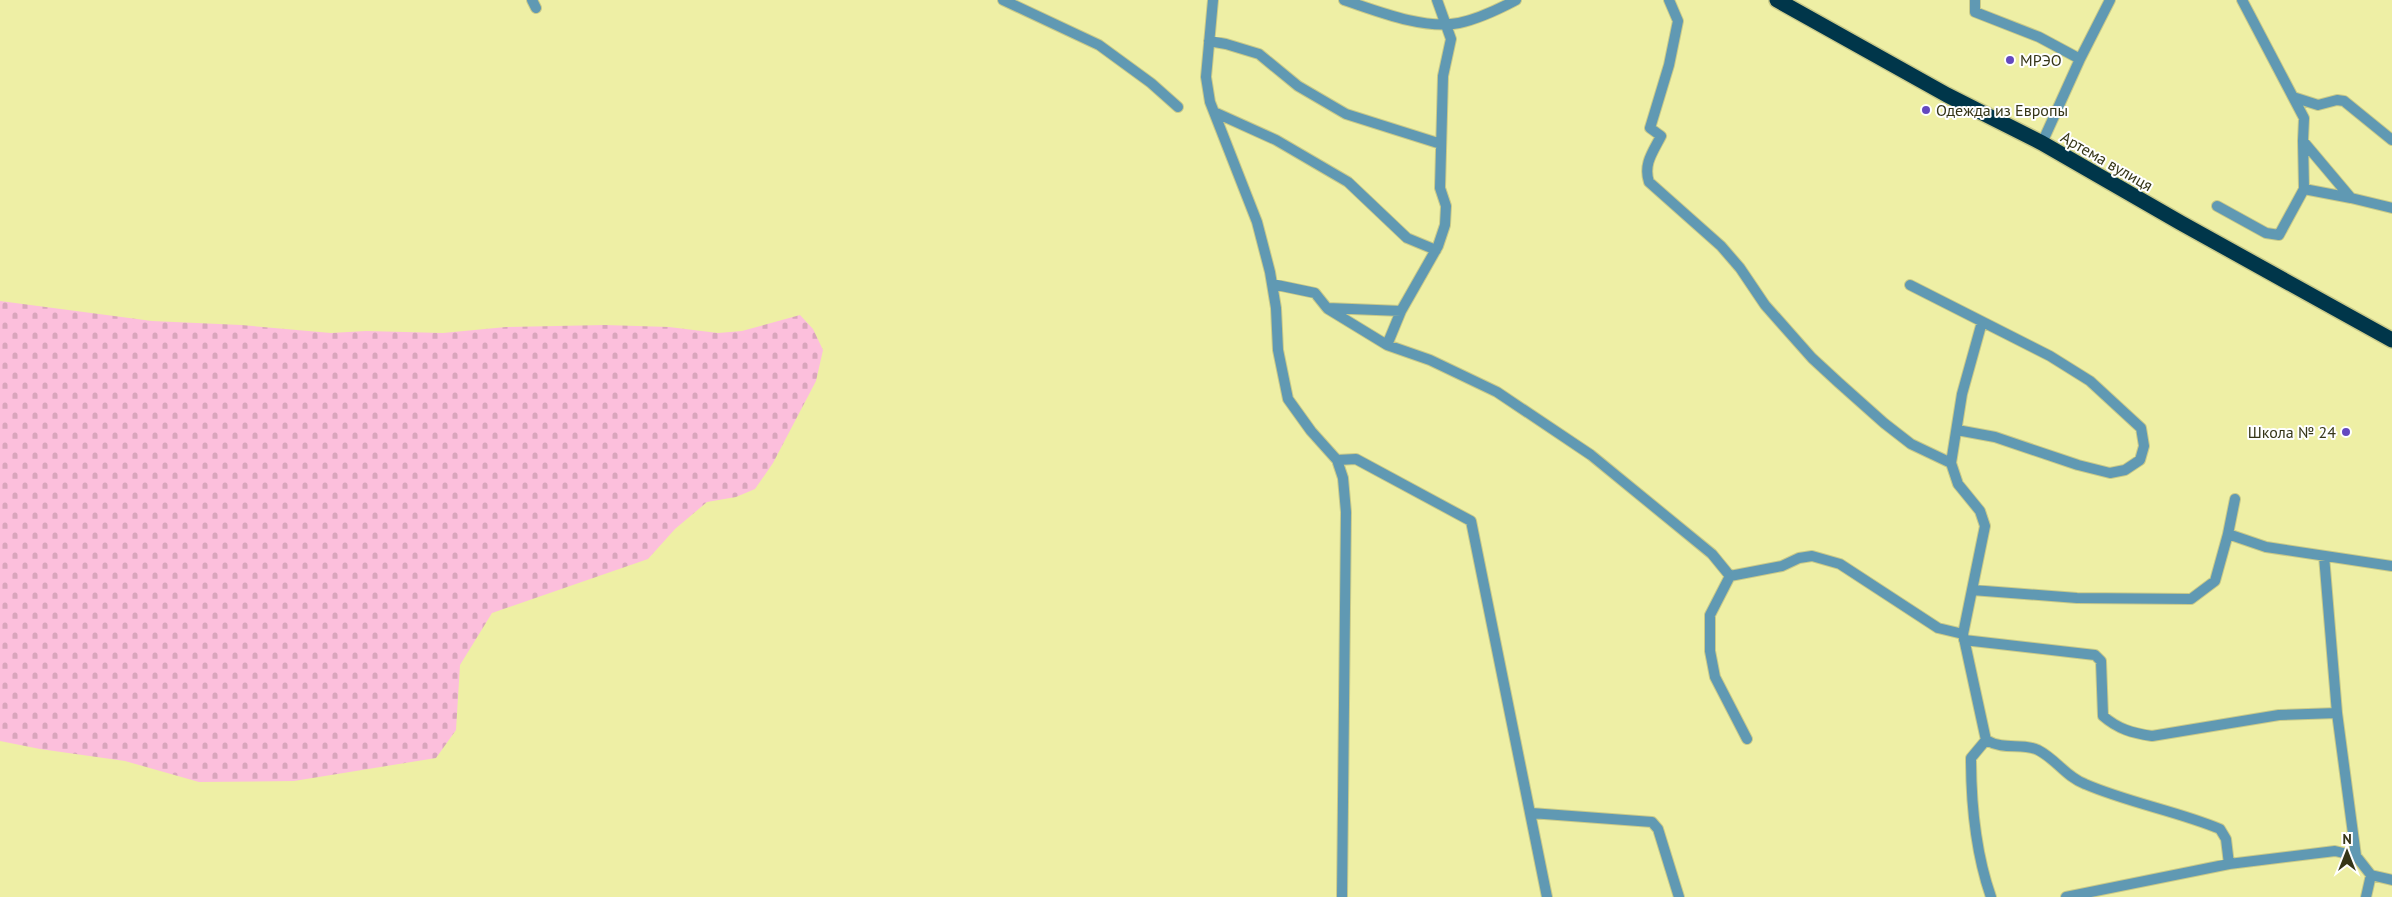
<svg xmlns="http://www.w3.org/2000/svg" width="2392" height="897" font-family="'PT Sans',sans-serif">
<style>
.cemetery{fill:url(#cemetery-stones)}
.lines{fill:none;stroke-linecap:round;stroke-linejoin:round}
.minor-casing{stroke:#c9ca89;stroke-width:12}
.highway-casing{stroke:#c9ca89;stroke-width:18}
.minor{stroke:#6099b3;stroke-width:10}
.highway{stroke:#00364a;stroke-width:15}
.poi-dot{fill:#6348c0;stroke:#fff;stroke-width:2}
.labels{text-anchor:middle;stroke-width:4;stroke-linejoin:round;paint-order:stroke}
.poi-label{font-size:16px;fill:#353517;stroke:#fff;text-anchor:start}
.street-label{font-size:16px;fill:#353517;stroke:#fff}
</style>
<defs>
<pattern id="cemetery-stones" width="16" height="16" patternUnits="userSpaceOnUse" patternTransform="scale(1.25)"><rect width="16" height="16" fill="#fcbfdc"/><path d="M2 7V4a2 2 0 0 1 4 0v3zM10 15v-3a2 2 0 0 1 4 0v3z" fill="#d9a5bc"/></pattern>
</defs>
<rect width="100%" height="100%" fill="#eeefa5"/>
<path class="cemetery" d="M0,301L152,321L241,325L331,333L366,331L443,333L506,327L605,325L669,327L718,333L742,331L800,315L813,329L823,350L816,381L773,463L755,489L736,497L707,502L675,529L648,559L492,613L460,665L456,730L436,758L294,781L199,782L125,761L40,749L0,741Z"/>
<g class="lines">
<g class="minor-casing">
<path id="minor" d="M532,0L536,8
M1003,0L1099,45L1151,83L1178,107
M1213,0L1206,77L1210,102L1257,222L1270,272L1276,308L1278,350L1288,399L1311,431L1337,460L1343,478L1346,512L1342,897
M1344,0C1377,11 1424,30 1459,23C1478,19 1499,9 1516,0
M1669,0L1678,21L1669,65L1650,128L1661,136C1653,152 1643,164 1649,182L1721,246L1740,268L1765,305L1812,358L1838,382L1884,423L1911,444L1951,463
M1975,0V12L2039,37L2080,59
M2242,0L2304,118L2303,141L2351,198L2392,208
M1209,41L1226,44L1259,54L1298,86L1346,114L1441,144
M2293,97L2318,105L2337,100L2344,101L2392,140
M1214,112L1276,140L1348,182L1407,238L1436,250
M2303,141L2304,189L2351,198
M2042,143L2080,59L2110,0
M2217,206L2266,233L2279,235L2304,189
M1272,284L1315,293L1327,308L1401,311L1438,246L1445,225L1446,206L1440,188L1443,76L1451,39L1437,0
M1910,285L2050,356L2090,381L2141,428L2144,446L2140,460L2125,470L2110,473L2078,465L1995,437L1957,430
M1328,309L1387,345
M1401,311L1387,345L1430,360L1497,392L1591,455L1712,554L1730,576L1782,566L1799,558L1812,556L1840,564L1938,628L1963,634
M1982,322L1962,394L1951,463L1958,484L1980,511L1985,526L1963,634L1986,740C2005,751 2021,742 2038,750C2056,759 2066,777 2085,784C2129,803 2177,811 2220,829L2226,839L2229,864
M1337,460L1356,459L1471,521L1547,897
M2228,534L2235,499
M2324,556L2337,713L2356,856
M1730,576L1710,615V651L1715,677L1747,739
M1972,590L2077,598L2191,599L2215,581L2228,534L2266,547L2392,566
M1964,640L2095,655L2101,661L2103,716C2118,729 2132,733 2152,736L2279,715L2337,713
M1986,740L1971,758C1971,804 1976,854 1991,897
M1531,813L1652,822L1658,829L1679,897
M2066,897L2229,864L2335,851L2356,856L2371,875L2392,880
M2366,897L2371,875"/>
</g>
<g class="highway-casing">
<path id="highway" d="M1777,0L1947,95L2042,143L2181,223L2392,340"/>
</g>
<use href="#minor" class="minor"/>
<use href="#highway" class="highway"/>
</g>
<g class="poi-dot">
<circle cx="2010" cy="60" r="5"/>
<circle cx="1926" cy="110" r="5"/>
<circle cx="2346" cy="432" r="5"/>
</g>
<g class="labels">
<g class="poi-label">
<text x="2020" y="66">МРЭО</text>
<text x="1936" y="116">Одежда из Европы</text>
<text x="2336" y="438" text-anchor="end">Школа № 24</text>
</g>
<g class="street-label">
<text transform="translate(2107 161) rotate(30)" y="6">Артема вулиця</text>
</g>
</g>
<g transform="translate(2347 852)" stroke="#ffffff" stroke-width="4" paint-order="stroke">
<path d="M0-4L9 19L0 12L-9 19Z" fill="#353517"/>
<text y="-8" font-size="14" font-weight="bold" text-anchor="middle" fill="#353517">N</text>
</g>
</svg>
